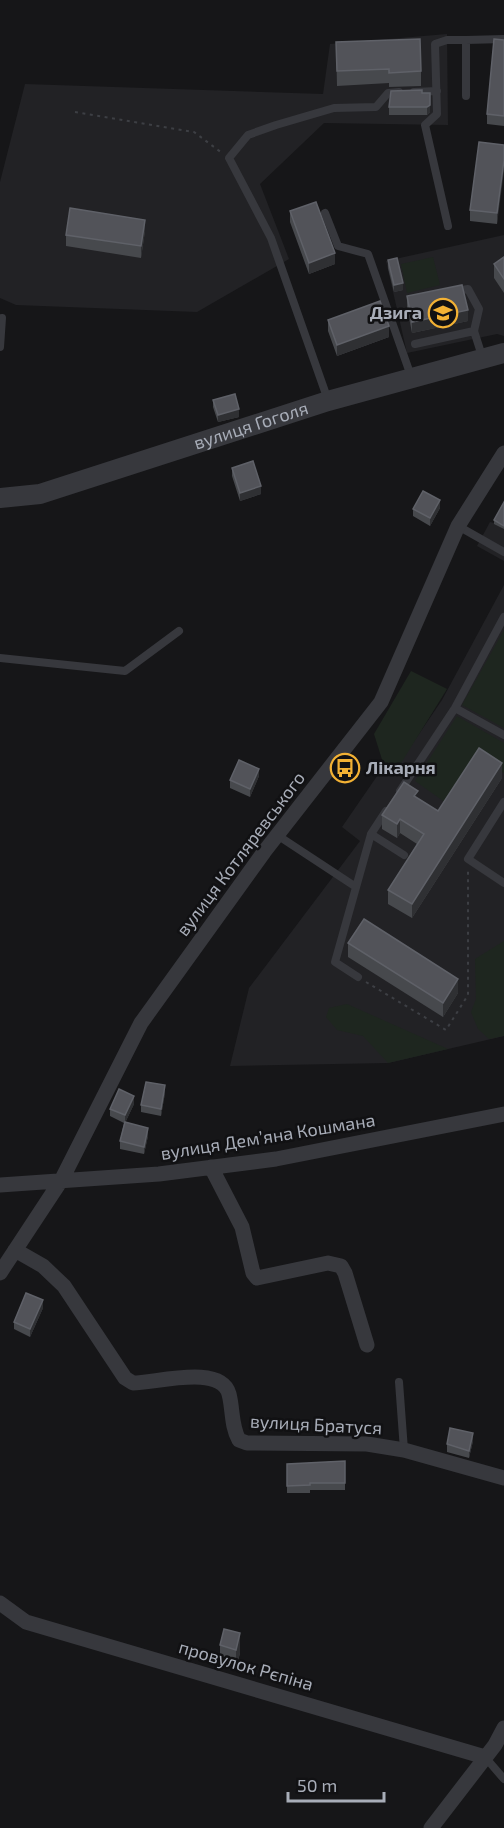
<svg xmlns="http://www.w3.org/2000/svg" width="504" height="1828" font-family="'Exo 2',sans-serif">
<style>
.built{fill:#222225}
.green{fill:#1e261f}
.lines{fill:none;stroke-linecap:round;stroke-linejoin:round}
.path{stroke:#3d3f44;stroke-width:2;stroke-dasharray:3 4.5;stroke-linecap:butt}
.service{stroke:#37383d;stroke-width:8}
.minor{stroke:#37383d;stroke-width:15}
.tertiary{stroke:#37383d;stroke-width:20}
.wall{fill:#47494d}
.shaded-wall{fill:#2f3033}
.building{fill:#525359;stroke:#5f6168;stroke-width:1.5}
.labels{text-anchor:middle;stroke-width:5;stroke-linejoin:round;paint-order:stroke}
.poi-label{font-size:18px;font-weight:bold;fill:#a8adb8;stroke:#111113;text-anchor:end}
.street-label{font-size:18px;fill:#a8adb8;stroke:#111113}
</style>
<rect width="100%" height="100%" fill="#161618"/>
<path class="built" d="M447,34L448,125L324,123L260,184L289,259L197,312L16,305L0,298V182L25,84L323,94L330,44Z
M504,235V336L497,334L407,353L386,261Z
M504,506V561L477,546L490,522L494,523Z
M504,585V1036L388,1063L230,1066L249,988L360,841L342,827L384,766L394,771L442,700Z"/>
<path class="green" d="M433,257L440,285L407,293L401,264Z
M504,630V728L462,705Z
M411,671L447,689L395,773L384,766L374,734Z
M457,716L504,743V773L480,757L446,803L415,781Z
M504,941V1036L489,1039L478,1029L471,1012L476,999L475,959Z
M347,1004L448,1049L388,1063L363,1036L337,1030L326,1017L329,1008Z"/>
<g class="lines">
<path class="path" d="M75,112L194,132L222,153
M366,982L446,1030L468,995V871"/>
<path class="service" d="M414,92L437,91
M466,96V40L504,39
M325,213L338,246L368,254L411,376
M448,226L425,125L437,114L435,44L447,40H466
M456,291L468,289L479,309L474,331L483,359
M415,344L474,331
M0,347L2,318
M328,400L271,238L229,158L248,135L276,125L334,108L376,107L388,93L399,92
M458,526L504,552
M0,658L125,671L179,631
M455,708L504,735
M400,791L455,708L504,617
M504,802L468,859L504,883
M386,811L371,834L404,855
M277,835L356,887
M358,977L335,962L371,834
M399,1382L404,1450
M485,1757L504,1779"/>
<path class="minor" d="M211,1167L242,1227L253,1273L257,1278L328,1263L341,1266L345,1273L367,1345
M0,1185L159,1174L276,1159L504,1114
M15,1250L43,1266L64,1286L125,1378L133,1383C156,1383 221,1364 229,1394C233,1409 231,1426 239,1440L247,1443L367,1444L404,1450L504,1478
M0,1273L62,1179L141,1023L264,852L381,702L458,526L504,453
M0,1603L26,1622L485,1757
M431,1828L495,1745L504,1728"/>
<path class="tertiary" id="s1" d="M0,498L40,494L328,401L504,353"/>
</g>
<path class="wall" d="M504,40V126L487,124V114Z
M336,42L421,71V86L389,87V83L337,86Z
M422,93H430V112L427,115H389V107Z
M504,145L497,224L470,221V210Z
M290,211L335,264L309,274L290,222Z
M145,231L141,258L66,246V235Z
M504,257V293L494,278V264Z
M388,260L403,290L394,292L388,268Z
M407,296L468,321L412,333L407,307Z
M328,320L389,337L337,356L328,331Z
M213,400L239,417L218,422L213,407Z
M232,468L261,494L240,501L232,476Z
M504,502V529L494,524V520Z
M440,508L430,526L413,516V509Z
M259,776L250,797L230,788V780Z
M502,778L412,918L388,904V890L417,844L400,833L397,838L382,829V815L418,798L438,811Z
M348,943L458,993L443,1017L348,957Z
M165,1093L161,1116L141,1112V1105Z
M134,1104L125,1123L148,1136L144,1154L120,1149V1141L124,1123L110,1116V1109Z
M43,1308L30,1337L14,1329V1322Z
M473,1441L469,1458L447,1452V1444Z
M345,1461V1490H310V1493H287V1464Z
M240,1633V1653L236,1669L220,1665V1645Z"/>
<path class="shaded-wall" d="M430,105V112L427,115V107Z
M504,160V171L497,224V213Z
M145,220V231L141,258V246Z
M335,253V264L309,274V263Z
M403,283V290L394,292V285Z
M468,310V321L412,333V322Z
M389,326V337L337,356V345Z
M239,409V417L218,422V415Z
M261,486V494L240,501V493Z
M440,500V508L430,526V518Z
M502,763V778L412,918V904Z
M259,769V776L250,797V789Z
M400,819V833L397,838V824Z
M458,979V993L443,1017V1003Z
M165,1085V1093L161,1116V1109Z
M134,1096V1104L125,1123V1115Z
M148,1128V1136L144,1154V1147Z
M43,1300V1308L30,1337V1329Z
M473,1433V1441L469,1458V1451Z
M240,1633V1653L236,1669V1650Z"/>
<path class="building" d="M420,39L421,71L389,73V69L337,71L336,42Z
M494,39L504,40V116L487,114Z
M422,90V93H430V105L427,107H389L391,91Z
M479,142L504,145V160L497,213L470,210Z
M316,202L335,253L309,263L290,211Z
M70,208L145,220L141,246L66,235Z
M504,257V279L494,264Z
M397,258L403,283L394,285L388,260Z
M462,285L468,310L412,322L407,296Z
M380,301L389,326L337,345L328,320Z
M235,394L239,409L218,415L213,400Z
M253,461L261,486L240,493L232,468Z
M423,491L440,500L430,518L413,509Z
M504,502V526L494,520Z
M479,748L502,763L412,904L388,890L424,834L400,819L397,824L382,815L404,782L418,791L414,796L438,811Z
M239,760L259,769L250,789L230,780Z
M364,919L458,979L443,1003L348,943Z
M146,1082L165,1085L161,1109L141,1105Z
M119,1089L134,1096L125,1115L110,1109Z
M125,1122L148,1128L144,1147L120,1141Z
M26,1293L43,1300L30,1329L14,1322Z
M450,1428L473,1433L469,1451L447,1444Z
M345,1461V1483H310V1485L287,1486V1464Z
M224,1629L240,1633L236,1650L220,1645Z"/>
<defs>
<g id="school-ring" transform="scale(1.5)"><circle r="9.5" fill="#111113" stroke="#f2b134" stroke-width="1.5"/><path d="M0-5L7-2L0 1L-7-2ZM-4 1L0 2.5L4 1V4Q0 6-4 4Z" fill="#f2b134"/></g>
<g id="bus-ring" transform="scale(1.5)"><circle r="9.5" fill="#111113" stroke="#f2b134" stroke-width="1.5"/><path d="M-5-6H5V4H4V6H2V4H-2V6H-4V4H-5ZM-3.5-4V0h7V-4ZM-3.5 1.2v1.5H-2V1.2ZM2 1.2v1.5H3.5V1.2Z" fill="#f2b134"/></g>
</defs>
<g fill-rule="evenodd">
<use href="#school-ring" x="443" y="313"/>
<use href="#bus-ring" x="345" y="768"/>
</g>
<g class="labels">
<g class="poi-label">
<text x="422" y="319">Дзига</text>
<text x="366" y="774" text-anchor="start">Лікарня</text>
</g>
<g class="street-label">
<text dy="6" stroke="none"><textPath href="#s1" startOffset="262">вулиця Гоголя</textPath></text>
<text transform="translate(241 854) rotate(-53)" y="6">вулиця Котляревського</text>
<text transform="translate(268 1137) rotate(-9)" y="6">вулиця Демʼяна Кошмана</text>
<text transform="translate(316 1425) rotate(3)" y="6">вулиця Братуся</text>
<text transform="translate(246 1666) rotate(16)" y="6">провулок Рєпіна</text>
</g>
</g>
<path d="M288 1792v9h96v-9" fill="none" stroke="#a8adb8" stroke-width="3"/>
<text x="297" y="1792" font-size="18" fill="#a8adb8" stroke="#111113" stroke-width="4.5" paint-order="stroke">50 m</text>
</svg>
